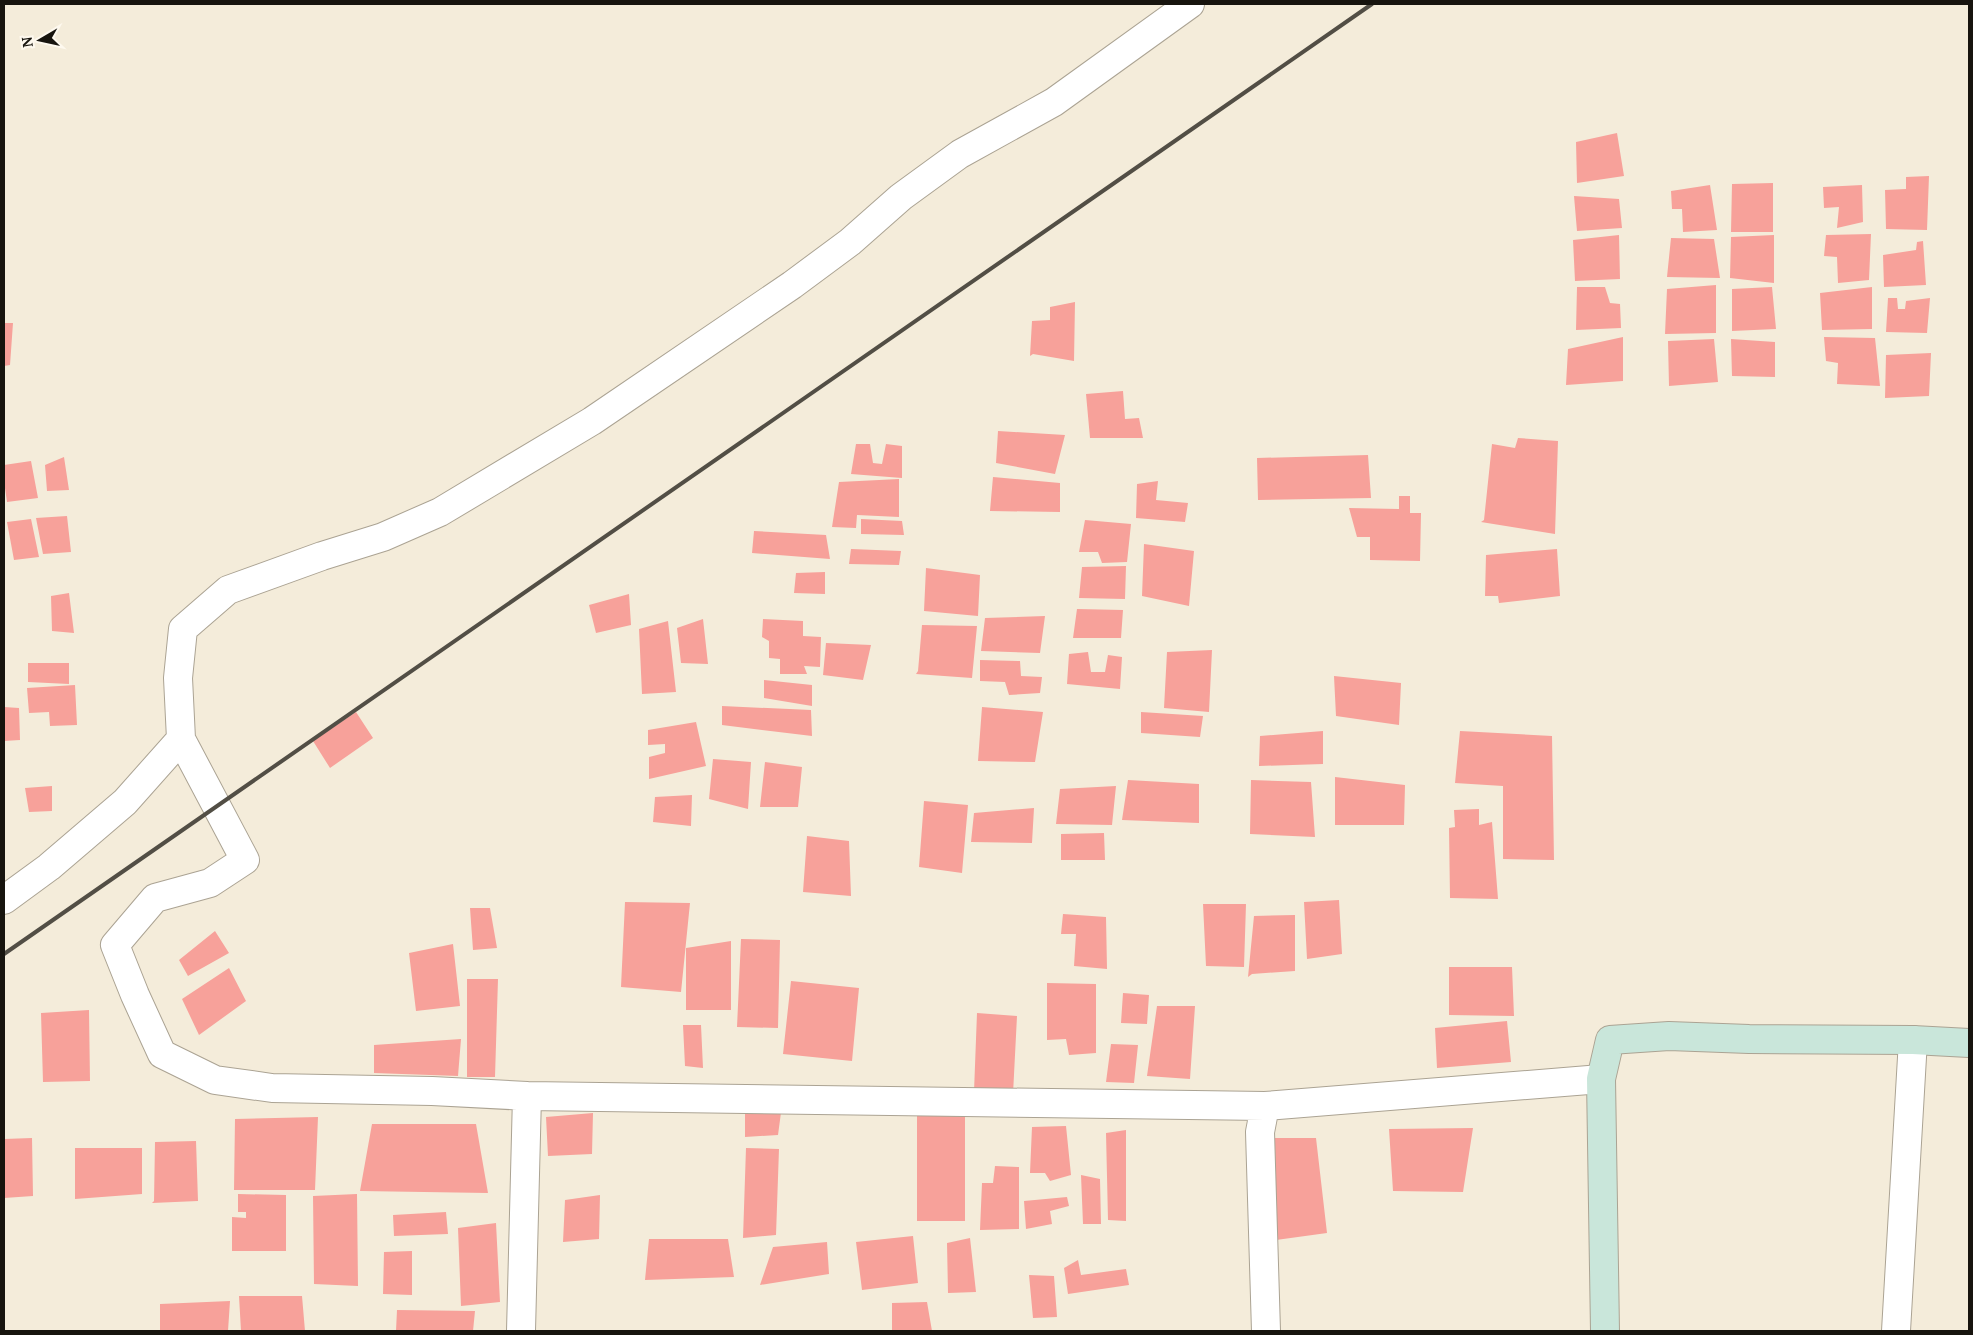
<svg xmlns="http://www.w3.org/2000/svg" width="1973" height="1335" font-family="'PT Serif',serif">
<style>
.building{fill:#f7a19a}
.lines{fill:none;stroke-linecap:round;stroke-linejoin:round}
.street-casing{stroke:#aba393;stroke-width:30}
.secondary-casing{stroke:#aba393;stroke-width:30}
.street{stroke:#fff;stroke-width:28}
.secondary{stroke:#c9e6da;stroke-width:28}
.rail{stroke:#524e45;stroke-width:4}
</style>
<rect width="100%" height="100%" fill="#f4ecda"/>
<path class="building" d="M1617,133L1624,176L1577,183L1576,142Z
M1929,176L1927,230L1886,229L1885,190L1906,189V177Z
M1773,183V232H1731L1732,184Z
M1710,185L1717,230L1683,232L1682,209H1672L1671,191Z
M1862,185L1863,222L1837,228L1839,207L1824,208L1823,187Z
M1574,196L1619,199L1622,228L1577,231Z
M1871,234L1869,280L1838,283L1837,257L1824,256L1826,235Z
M1619,235L1620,279L1575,281L1573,240Z
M1774,235V283L1730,278L1731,237Z
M1671,238L1714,239L1720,278L1667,277Z
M1923,241L1926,285L1884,287L1883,255L1916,250L1917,242Z
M1716,285V333L1665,334L1667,289Z
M1577,287H1605L1610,303L1620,304L1621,328L1576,330Z
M1772,287L1776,329L1732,331V289Z
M1872,287V329L1822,330L1820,293Z
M1888,298H1897L1898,309H1905L1906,301L1930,298L1927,333L1886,332Z
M1075,302L1074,361L1033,354L1030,356L1032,321L1050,320V307Z
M4,323H13L10,365L4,366Z
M1623,337V381L1566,385L1568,349Z
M1824,337L1875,338L1880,386L1837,384L1838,363L1826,361Z
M1714,339L1718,382L1669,386L1668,341Z
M1731,339L1775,342V377L1732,376Z
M1931,353L1929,396L1885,398L1886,355Z
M1123,391L1125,419L1139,418L1143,438H1090L1086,394Z
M998,431L1065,435L1055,474L996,463Z
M1518,438L1558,441L1555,534L1481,522L1484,520L1492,444L1515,448Z
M856,444H870L873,463L882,464L886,444L902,446V478L851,474Z
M1368,455L1371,498L1258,500L1257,458Z
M64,457L69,490L47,491L45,465Z
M31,461L38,498L7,502L4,481V465Z
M993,477L1060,483V512L990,511Z
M899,479V517L857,515L856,528L832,527L839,482Z
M1158,481L1156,500L1188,503L1185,522L1136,518L1137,484Z
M1399,496H1410V513H1421L1420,561L1370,560V537H1357L1349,508L1399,509Z
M67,516L71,552L43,554L36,518Z
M31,519L39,557L14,560L7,522Z
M861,519L902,521L904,535L861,534Z
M1085,520L1131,524L1127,562L1102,563L1098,552H1079Z
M754,531L826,535L830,559L752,553Z
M1144,544L1194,551L1189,606L1142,596Z
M851,549L901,551L899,565L849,564Z
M1557,549L1560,596L1499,603L1498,596H1485L1486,555Z
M1126,566L1125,599L1079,598L1082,567Z
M926,568L980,575L978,616L924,611Z
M825,572V594L794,593L796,573Z
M69,593L74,633L52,631L51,596Z
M629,594L631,625L596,633L589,605Z
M1077,609L1123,610L1121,638H1073Z
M1045,616L1040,653L981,651L985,618Z
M703,619L708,664L681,663L677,628Z
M763,619L803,621V636L821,637L820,667L804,666L807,674H780V659L769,658V641L762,637Z
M668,621L676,692L642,694L639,629Z
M922,625L977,626L972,678L916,674L918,671Z
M826,643L871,645L863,680L823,675Z
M1212,650L1209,712L1164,708L1167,652Z
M1088,652L1091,672H1105L1108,655L1122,657L1120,689L1067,684L1069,654Z
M980,660L1020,661L1021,676L1042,677L1040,693L1009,695L1005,682L980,681Z
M28,663H69V684L28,682Z
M1334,676L1401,683L1399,725L1336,716Z
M764,680L812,685V706L764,698Z
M75,685L77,725L50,726L49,712L29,713L27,688Z
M722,706L811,710L812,736L722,725Z
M4,707L19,708L20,740L4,741Z
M982,707L1043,712L1035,762L978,761Z
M356,712L373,738L330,768L313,741Z
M1141,712L1203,716L1200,737L1141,733Z
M696,722L706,766L649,779V757L665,753V744L648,745V730Z
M1323,731V764L1259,766L1260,736Z
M1460,731L1552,736L1554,860L1503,859V786L1455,783Z
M713,759L751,762L748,809L709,799Z
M765,762L802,767L798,807H760Z
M1335,777L1405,785L1404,825H1335Z
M1128,780L1199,784V823L1122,820Z
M1251,780L1311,782L1315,837L1250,834Z
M52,786V811L29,812L25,788Z
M1116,786L1112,825L1056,824L1060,789Z
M692,795L691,826L653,822L655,797Z
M924,801L968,805L962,873L919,867Z
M1034,808L1032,843L971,842L974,813Z
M1479,809V825L1492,822L1498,899L1450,898L1449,828L1455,827L1454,810Z
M1104,833L1105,860H1061V834Z
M807,836L849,841L851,896L803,892Z
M1339,900L1342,954L1307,959L1304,902Z
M625,902L690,903L681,992L621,987Z
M1203,904H1246L1244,967L1206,966Z
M470,908H490L497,948L473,950Z
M1063,914L1106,917L1107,969L1074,966L1076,934H1061Z
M1295,915V971L1252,974L1248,977L1254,916Z
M215,931L229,953L188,976L179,960Z
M741,939L780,940L778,1028L737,1027Z
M731,941V1010H686V948Z
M453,944L460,1006L416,1011L409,953Z
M1449,967H1512L1514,1016L1449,1015Z
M229,968L246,1001L199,1035L182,999Z
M467,979H498L495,1077H467Z
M791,981L859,988L852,1061L783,1054Z
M1047,983L1096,984V1053L1069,1055L1066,1039L1047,1040Z
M1123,993L1149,995L1147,1024L1121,1023Z
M1157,1006H1195L1190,1079L1147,1076Z
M89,1010L90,1081L43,1082L41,1013Z
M977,1013L1017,1016L1013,1094L974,1092Z
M1507,1021L1511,1062L1437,1068L1435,1028Z
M683,1025H701L703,1068L685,1066Z
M461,1039L458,1076L374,1073V1045Z
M1111,1044L1138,1045L1134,1083L1106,1082Z
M782,1105L778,1135L745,1137V1107Z
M965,1110V1221H917V1112Z
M593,1113L592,1154L548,1156L546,1117Z
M318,1117L315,1190H234L235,1119Z
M372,1124H476L488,1193L360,1191Z
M1066,1126L1071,1175L1050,1181L1045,1173H1030L1032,1127Z
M1473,1128L1463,1192L1393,1191L1389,1129Z
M1126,1130V1221L1108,1220L1106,1133Z
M32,1138L33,1196L4,1198V1139Z
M1275,1138H1316L1327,1233L1276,1240Z
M196,1141L198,1201L152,1203L154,1201L155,1142Z
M75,1148H142V1194L75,1199Z
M746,1148L779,1149L776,1235L743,1238Z
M995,1166L1019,1167V1229L980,1230L982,1183H993Z
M1081,1175L1100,1179L1101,1224H1083Z
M238,1194L286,1195V1251H232V1217L246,1218V1212H238Z
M357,1194L358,1286L314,1284L313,1196Z
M600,1195L599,1239L563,1242L565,1200Z
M1067,1197L1069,1206L1050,1211L1052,1224L1026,1229L1024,1201Z
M446,1212L448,1234L394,1236L393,1215Z
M496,1223L500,1302L461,1306L458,1228Z
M913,1236L918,1283L862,1290L856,1242Z
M970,1238L976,1292L948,1293L947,1243Z
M649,1239H728L734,1277L645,1280Z
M827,1242L829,1274L760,1285L773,1247Z
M412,1251V1295L383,1294L384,1252Z
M1078,1260L1081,1275L1126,1269L1129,1285L1068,1294L1064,1268Z
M1029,1275L1054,1276L1057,1317L1033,1318Z
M239,1296H302L305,1331H241Z
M230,1301L228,1331H160V1304Z
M927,1302L932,1331H892V1303Z
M397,1310L475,1311L473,1331H396Z"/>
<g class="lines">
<g class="street-casing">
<path id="street" d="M4,900L49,867L125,802L181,739
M527,1096L432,1091L272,1088L215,1080L162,1054L135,995L115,945L155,898L210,883L245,860L181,739L178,678L183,629L228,590L322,556L383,537L440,512L592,421L792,285L850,242L901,197L960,154L1054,102L1190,4
M1265,1106L1260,1132L1266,1331
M521,1331L527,1096L1265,1106L1601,1079
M1896,1331L1913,1040"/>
</g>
<g class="secondary-casing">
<path id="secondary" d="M1605,1331L1601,1079L1610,1040L1669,1036L1749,1039L1913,1040L1969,1043"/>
</g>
<use href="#street" class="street"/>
<use href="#secondary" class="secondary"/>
<path class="rail" d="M4,954L1372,4"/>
</g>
<rect width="1973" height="1335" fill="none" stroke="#17140e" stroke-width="10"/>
<g transform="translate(40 40) rotate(261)" stroke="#fef9ef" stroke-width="4" paint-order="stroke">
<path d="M0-4L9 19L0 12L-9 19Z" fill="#17140e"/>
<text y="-8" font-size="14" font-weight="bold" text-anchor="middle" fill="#17140e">N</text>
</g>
</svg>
